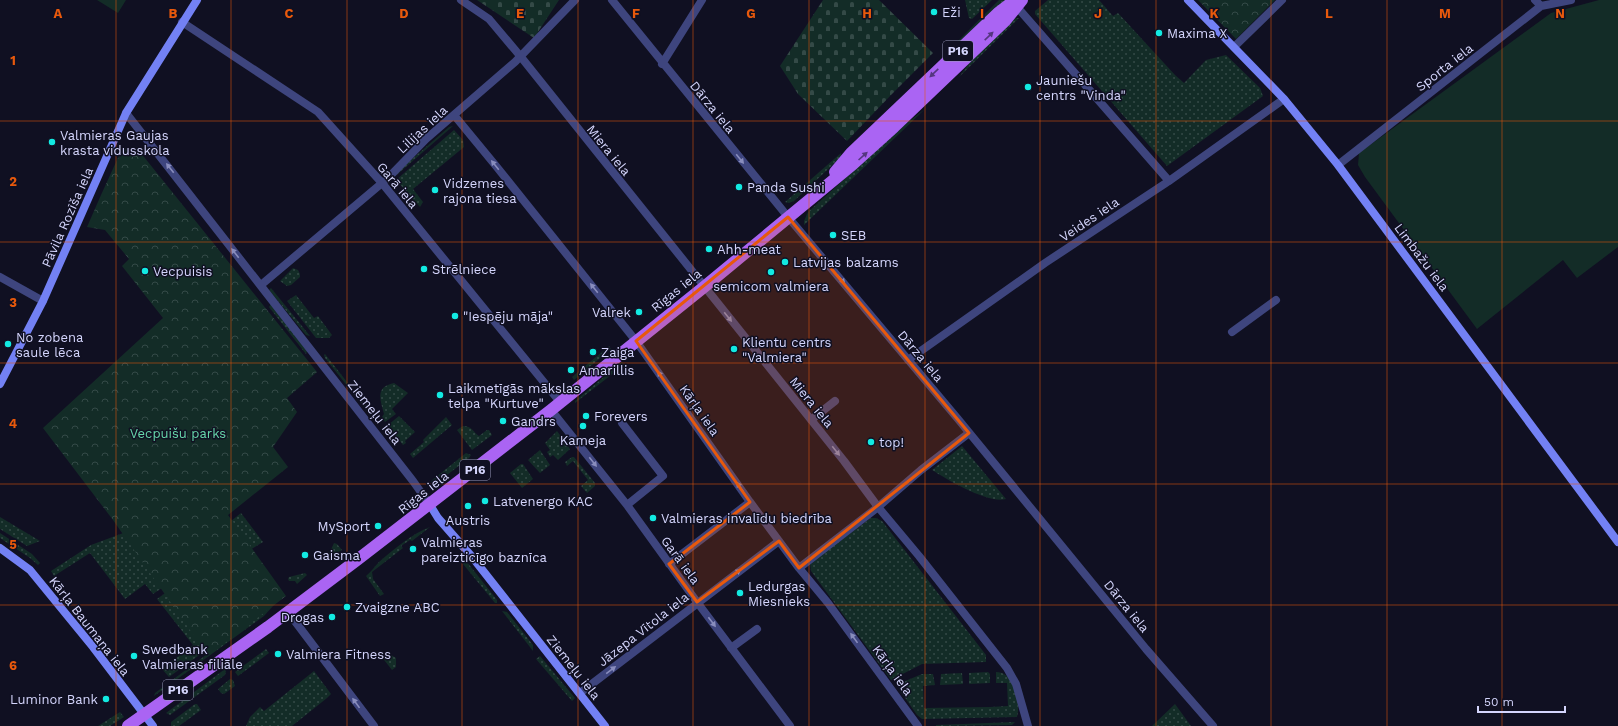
<svg xmlns="http://www.w3.org/2000/svg" width="1618" height="726" font-family="'Work Sans',sans-serif">
<style>
.grass{fill:url(#grass-dots)}
.forest{fill:url(#forest-crowns)}
.cemetery{fill:url(#cemetery-stones)}
.garden{fill:#132c27}
.lines{fill:none;stroke-linecap:round;stroke-linejoin:round}
.street{stroke:#3e457e;stroke-width:8}
.secondary{stroke:#7381f4;stroke-width:8}
.primary{stroke:#aa64f3;stroke-width:12}
.oneway{fill:#553680}
.oneway2{fill:#898dbd}
.marked{fill:#e8590c;fill-opacity:0.2;stroke:#e8590c;stroke-width:3;stroke-linejoin:round}
.grid{fill:none;stroke:#e8590c;stroke-width:1;stroke-opacity:0.55}
.poi-dot{fill:#12eae2;stroke:#101022;stroke-width:1.5}
.labels{text-anchor:middle;stroke-width:3;stroke-linejoin:round;paint-order:stroke}
.shield{fill:#101022;stroke:#999abb;stroke-width:1}
.shield-label{font-size:12px;font-weight:bold;fill:#d4d5fc}
.poi-label{font-size:13px;fill:#d4d5fc;stroke:#101022;text-anchor:start}
.street-label{font-size:13px;fill:#d4d5fc;stroke:#101022}
.park-label{font-size:13px;fill:#66d6aa;stroke:#101022}
.grid-label{font-size:13px;text-anchor:middle;font-weight:bold;fill:#e8590c;stroke:#101022;stroke-width:3;stroke-linejoin:round;paint-order:stroke}
</style>
<defs>
<pattern id="grass-dots" width="8" height="8" patternUnits="userSpaceOnUse"><rect width="8" height="8" fill="#132c27"/><path d="M2 2h.1M6 6h.1" fill="none" stroke="#344a47" stroke-width="1.8" stroke-linecap="round"/></pattern>
<pattern id="forest-crowns" width="20" height="18" patternUnits="userSpaceOnUse"><rect width="20" height="18" fill="#132c27"/><path d="M2 6a3 3 0 1 1 6 0M12 15a3 3 0 1 1 6 0" fill="none" stroke="#344a47"/></pattern>
<pattern id="cemetery-stones" width="16" height="16" patternUnits="userSpaceOnUse"><rect width="16" height="16" fill="#132c27"/><path d="M2 7V4a2 2 0 0 1 4 0v3zM10 15v-3a2 2 0 0 1 4 0v3z" fill="#344a47"/></pattern>
</defs>
<rect width="100%" height="100%" fill="#101022"/>
<path class="grass" d="M965,0H992L972,19L969,18Z
M999,0H1006L959,44L957,42Z
M1048,0H1099L1113,16L1118,13L1175,75L1184,83L1206,60L1226,55L1260,88L1263,96L1167,166L1035,14V11Z
M1016,18H1019L959,77L973,58L1011,20Z
M925,109L804,225V221L808,212L908,122Z
M453,126L392,179L396,173L449,127Z
M454,130L463,140L464,147L413,189L423,202L420,207L396,180Z
M841,153V157L794,201L789,203L785,202Z
M293,268L298,270L300,274V277L291,285L287,286L280,281Z
M271,288L310,336L306,335L269,290Z
M296,295L314,318L318,316L332,335L329,338H316L287,301Z
M271,304L307,351L306,354L269,307Z
M609,346L611,349L574,380L572,377Z
M325,354L373,415L372,417L325,358L324,355Z
M622,362L624,365L575,403V401Z
M394,383L408,393L392,409L396,414L385,422L382,417L384,414C380,399 375,387 394,383Z
M399,416L415,432L405,441L406,443L403,445L388,425Z
M446,417L452,425L413,458L410,454L424,442L423,440Z
M463,426C472,426 473,432 479,436L487,430H489L492,435L472,450L457,430Z
M557,431L570,449L558,460L553,455L550,457L547,452L550,450L545,443Z
M962,446L1006,499C988,504 948,480 932,470Z
M540,450L550,465L540,473L528,460Z
M466,453L471,455L469,458L434,485L431,481Z
M572,457H574L595,483V486L587,493L581,486L588,480L573,461L567,466L565,462Z
M521,464H523L533,479L522,488L510,473Z
M241,513L263,542L250,550L231,521Z
M0,517L40,541L27,546L0,529Z
M871,518H876L882,521L986,655V662L922,664L891,680L811,571L810,563Z
M430,527L412,541L410,540L401,546L403,548L372,572L373,579L384,594L380,596L366,576C371,572 374,567 379,562C393,550 413,533 430,527Z
M126,532L165,586L153,594L145,584L125,599L90,553L54,576L51,571L91,545Z
M0,533L32,554L40,563L38,565L30,558L0,538Z
M334,543L337,544L342,550L327,558Z
M463,562H467L497,600V603H495L463,564Z
M305,573L307,575L297,584L295,581H289L288,579L289,577Z
M168,591L209,648L169,677L162,669L193,645L157,599Z
M270,607H272L264,616L154,696L155,693Z
M502,611L507,612L533,645V651Z
M266,649L269,653L238,676L235,672Z
M385,654L391,655L396,658V667L392,670L381,656Z
M540,656L575,698L572,701L536,659Z
M225,669L226,671L225,675L170,715L166,713Z
M314,671L331,694L327,698L292,726H246L250,717L260,707L264,711Z
M988,672L990,674V683L969,684V673Z
M996,672C1015,672 1021,702 1017,717L922,719L917,715L899,689L903,682L922,674H933L935,685L923,686L924,708L990,707L1008,706L1007,683H996Z
M962,673L963,684L940,685L941,674Z
M230,679L233,680L235,686L224,694L221,693L218,689Z
M195,704H197L201,710L179,726H171V722Z
M1175,704L1191,726H1152Z
M120,712L124,717L110,726H98Z
M1015,722L1012,725L936,726V725Z"/>
<path class="forest" d="M1198,0H1275L1236,39Z
M136,147L317,372L287,398L297,412L273,447L288,467L228,515L286,596L208,656L113,520L43,428L163,318L122,266L129,259L105,230L87,227L101,195L122,149Z"/>
<path class="cemetery" d="M477,0H559L534,38Z
M823,0H879L933,53L891,95L847,141L798,94L780,66Z"/>
<path class="garden" d="M97,0H126L118,13Z
M1599,0H1618V247L1577,278L1563,260L1477,329L1365,177L1358,165L1359,153L1551,13Z"/>
<g class="lines">
<path class="street" d="M461,0L489,19L521,57L844,461L878,507L919,556L1007,668L1016,684L1028,726
M612,0L788,217L958,419L1146,649L1213,726
M1535,0L1541,6
M1017,7L1169,181
M182,22L318,112L382,183L560,402
M1234,47L1282,0
M662,64L702,0
M126,113L413,481L430,505
M454,115L496,166L636,341L750,502L799,568L828,603L918,726
M1338,165L1541,6L1571,0
M0,277L43,301
M261,285L388,178L426,139L515,62L575,0
M1232,332L1276,300
M908,360L1045,263L1169,181L1284,99
M551,410L627,505L697,602L790,726
M811,420L835,401
M622,423L663,476L627,505
M669,564L750,502
M799,568L878,507L921,470L969,433
M288,612L374,726
M731,648L757,629
M580,693L779,541"/>
<path class="secondary" d="M1188,0L1284,99L1338,165L1618,542
M0,384L43,301L126,113L197,0
M430,505L438,518L473,558L605,726
M0,548L30,570L93,647L153,726"/>
<path class="primary" d="M835,172L851,153L998,13L1015,0
M128,726L268,627L357,560L551,410L704,287L853,164L894,127L1005,21L1022,0"/>
</g>
<defs><path id="oneway-solid" d="M-6-.8H1V-3.2L6.5 0L1 3.2V.8H-6Z"/></defs>
<g class="oneway">
<use href="#oneway-solid" transform="translate(989 36) rotate(-44)"/>
<use href="#oneway-solid" transform="translate(934 73) rotate(136)"/>
<use href="#oneway-solid" transform="translate(863 156) rotate(-42)"/>
</g>
<g class="oneway2">
<use href="#oneway-solid" transform="translate(740 159) rotate(51)"/>
<use href="#oneway-solid" transform="translate(495 165) rotate(-129)"/>
<use href="#oneway-solid" transform="translate(170 168) rotate(-128)"/>
<use href="#oneway-solid" transform="translate(235 253) rotate(-128)"/>
<use href="#oneway-solid" transform="translate(841 279) rotate(49)"/>
<use href="#oneway-solid" transform="translate(594 288) rotate(-129)"/>
<use href="#oneway-solid" transform="translate(728 317) rotate(51)"/>
<use href="#oneway-solid" transform="translate(661 376) rotate(-125)"/>
<use href="#oneway-solid" transform="translate(836 451) rotate(51)"/>
<use href="#oneway-solid" transform="translate(593 462) rotate(52)"/>
<use href="#oneway-solid" transform="translate(740 487) rotate(-125)"/>
<use href="#oneway-solid" transform="translate(736 573) rotate(-37)"/>
<use href="#oneway-solid" transform="translate(712 622) rotate(53)"/>
<use href="#oneway-solid" transform="translate(854 638) rotate(-126)"/>
<use href="#oneway-solid" transform="translate(611 670) rotate(-37)"/>
<use href="#oneway-solid" transform="translate(356 703) rotate(-126)"/>
</g>
<path class="marked" d="M788,217L969,433L799,568L779,541L697,602L669,564L750,502L636,341Z"/>
<path class="grid" d="M116,0V726M231,0V726M347,0V726M462,0V726M578,0V726M693,0V726M809,0V726M925,0V726M1040,0V726M1156,0V726M1271,0V726M1387,0V726M1502,0V726M0,121H1618M0,242H1618M0,363H1618M0,484H1618M0,605H1618"/>
<g class="poi-dot">
<circle cx="934" cy="12" r="4"/>
<circle cx="1159" cy="33" r="4"/>
<circle cx="1028" cy="87" r="4"/>
<circle cx="52" cy="142" r="4"/>
<circle cx="739" cy="187" r="4"/>
<circle cx="435" cy="190" r="4"/>
<circle cx="833" cy="235" r="4"/>
<circle cx="709" cy="249" r="4"/>
<circle cx="785" cy="262" r="4"/>
<circle cx="424" cy="269" r="4"/>
<circle cx="145" cy="271" r="4"/>
<circle cx="771" cy="272" r="4"/>
<circle cx="639" cy="312" r="4"/>
<circle cx="455" cy="316" r="4"/>
<circle cx="8" cy="344" r="4"/>
<circle cx="734" cy="349" r="4"/>
<circle cx="593" cy="352" r="4"/>
<circle cx="571" cy="370" r="4"/>
<circle cx="440" cy="395" r="4"/>
<circle cx="586" cy="416" r="4"/>
<circle cx="503" cy="421" r="4"/>
<circle cx="583" cy="426" r="4"/>
<circle cx="871" cy="442" r="4"/>
<circle cx="485" cy="501" r="4"/>
<circle cx="468" cy="506" r="4"/>
<circle cx="653" cy="518" r="4"/>
<circle cx="378" cy="526" r="4"/>
<circle cx="413" cy="549" r="4"/>
<circle cx="305" cy="555" r="4"/>
<circle cx="740" cy="593" r="4"/>
<circle cx="347" cy="607" r="4"/>
<circle cx="332" cy="617" r="4"/>
<circle cx="278" cy="654" r="4"/>
<circle cx="134" cy="656" r="4"/>
<circle cx="106" cy="699" r="4"/>
</g>
<g class="labels">
<g class="shield">
<rect x="943" y="41" width="30" height="20" rx="3"/>
<rect x="460" y="460" width="30" height="20" rx="3"/>
<rect x="163" y="680" width="30" height="20" rx="3"/>
</g>
<g class="shield-label">
<text x="958" y="55">P16</text>
<text x="475" y="474">P16</text>
<text x="178" y="694">P16</text>
</g>
<g class="poi-label">
<text x="942" y="17">Eži</text>
<text x="1167" y="38">Maxima X</text>
<text x="1036" y="85">Jauniešu<tspan x="1036" dy="15">centrs "Vinda"</tspan></text>
<text x="60" y="140">Valmieras Gaujas<tspan x="60" dy="15">krasta vidusskola</tspan></text>
<text x="443" y="188">Vidzemes<tspan x="443" dy="15">rajona tiesa</tspan></text>
<text x="747" y="192">Panda Sushi</text>
<text x="841" y="240">SEB</text>
<text x="717" y="254">Ahh-meat</text>
<text x="793" y="267">Latvijas balzams</text>
<text x="432" y="274">Strēlniece</text>
<text x="153" y="276">Vecpuisis</text>
<text x="771" y="291" text-anchor="middle">semicom valmiera</text>
<text x="631" y="317" text-anchor="end">Valrek</text>
<text x="463" y="321">"Iespēju māja"</text>
<text x="16" y="342">No zobena<tspan x="16" dy="15">saule lēca</tspan></text>
<text x="742" y="347">Klientu centrs<tspan x="742" dy="15">"Valmiera"</tspan></text>
<text x="601" y="357">Zaiga</text>
<text x="579" y="375">Amarillis</text>
<text x="448" y="393">Laikmetīgās mākslas<tspan x="448" dy="15">telpa "Kurtuve"</tspan></text>
<text x="594" y="421">Forevers</text>
<text x="511" y="426">Gandrs</text>
<text x="583" y="445" text-anchor="middle">Kameja</text>
<text x="879" y="447">top!</text>
<text x="493" y="506">Latvenergo KAC</text>
<text x="661" y="523">Valmieras invalīdu biedrība</text>
<text x="468" y="525" text-anchor="middle">Austris</text>
<text x="370" y="531" text-anchor="end">MySport</text>
<text x="421" y="547">Valmieras<tspan x="421" dy="15">pareizticīgo baznīca</tspan></text>
<text x="313" y="560">Gaisma</text>
<text x="748" y="591">Ledurgas<tspan x="748" dy="15">Miesnieks</tspan></text>
<text x="355" y="612">Zvaigzne ABC</text>
<text x="324" y="622" text-anchor="end">Drogas</text>
<text x="142" y="654">Swedbank<tspan x="142" dy="15">Valmieras filiāle</tspan></text>
<text x="286" y="659">Valmiera Fitness</text>
<text x="98" y="704" text-anchor="end">Luminor Bank</text>
</g>
<g class="street-label">
<text transform="translate(1444 67) rotate(-38)" y="5">Sporta iela</text>
<text transform="translate(713 107) rotate(51)" y="5">Dārza iela</text>
<text transform="translate(422 129) rotate(-43)" y="5">Lilijas iela</text>
<text transform="translate(609 150) rotate(51)" y="5">Miera iela</text>
<text transform="translate(398 185) rotate(50)" y="5">Garā iela</text>
<text transform="translate(67 217) rotate(-66)" y="5">Pāvila Rozīša iela</text>
<text transform="translate(1089 219) rotate(-34)" y="5">Veides iela</text>
<text transform="translate(1422 257) rotate(53)" y="5">Limbažu iela</text>
<text transform="translate(676 290) rotate(-39)" y="5">Rīgas iela</text>
<text transform="translate(921 356) rotate(50)" y="5">Dārza iela</text>
<text transform="translate(812 402) rotate(51)" y="5">Miera iela</text>
<text transform="translate(700 410) rotate(55)" y="5">Kārļa iela</text>
<text transform="translate(375 412) rotate(52)" y="5">Ziemeļu iela</text>
<text transform="translate(423 492) rotate(-38)" y="5">Rīgas iela</text>
<text transform="translate(681 560) rotate(54)" y="5">Garā iela</text>
<text transform="translate(1127 606) rotate(51)" y="5">Dārza iela</text>
<text transform="translate(90 626) rotate(52)" y="5">Kārļa Baumaņa iela</text>
<text transform="translate(643 629) rotate(-38)" y="5">Jāzepa Vītola iela</text>
<text transform="translate(574 667) rotate(52)" y="5">Ziemeļu iela</text>
<text transform="translate(893 670) rotate(54)" y="5">Kārļa iela</text>
</g>
<g class="park-label">
<text x="178" y="438">Vecpuišu parks</text>
</g>
</g>
<g class="grid-label">
<text x="58" y="18">A</text>
<text x="173" y="18">B</text>
<text x="289" y="18">C</text>
<text x="404" y="18">D</text>
<text x="520" y="18">E</text>
<text x="636" y="18">F</text>
<text x="751" y="18">G</text>
<text x="867" y="18">H</text>
<text x="982" y="18">I</text>
<text x="1098" y="18">J</text>
<text x="1214" y="18">K</text>
<text x="1329" y="18">L</text>
<text x="1445" y="18">M</text>
<text x="1560" y="18">N</text>
<text x="13" y="65">1</text>
<text x="13" y="186">2</text>
<text x="13" y="307">3</text>
<text x="13" y="428">4</text>
<text x="13" y="549">5</text>
<text x="13" y="670">6</text>
</g>
<path d="M1478 706v6h87v-6" fill="none" stroke="#d4d5fc" stroke-width="2"/>
<text x="1484" y="706" font-size="12" fill="#d4d5fc" stroke="#101022" stroke-width="3" paint-order="stroke">50 m</text>
</svg>
